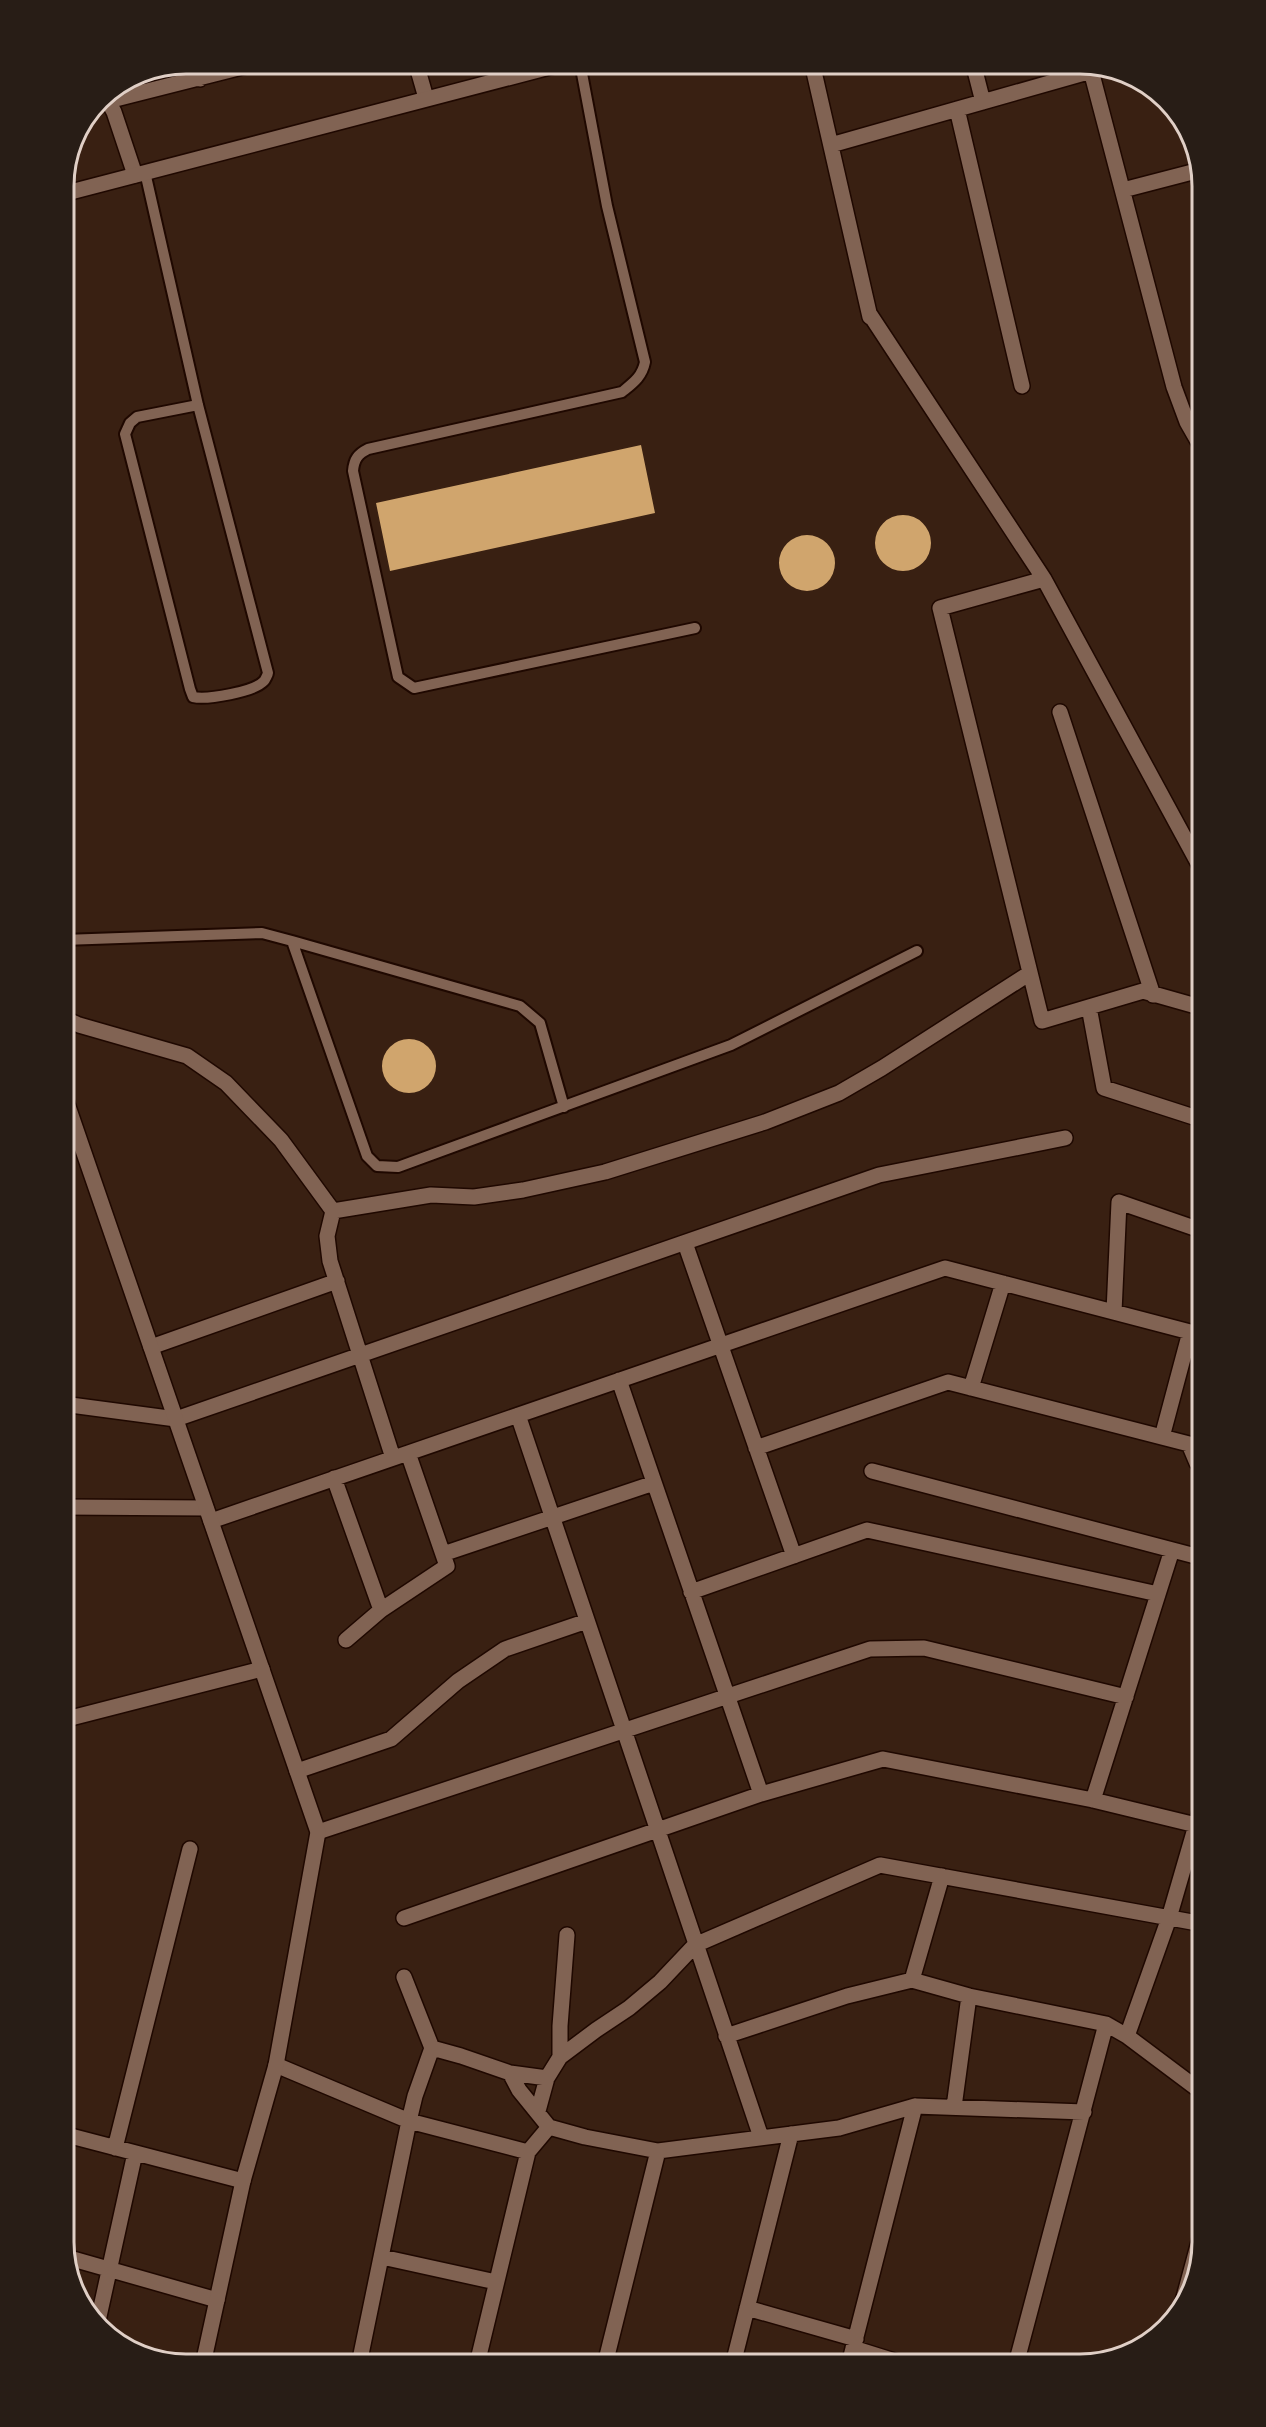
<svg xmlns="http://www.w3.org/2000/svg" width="1266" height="2427" font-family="'Fira Sans',sans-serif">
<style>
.building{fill:#d0a56d}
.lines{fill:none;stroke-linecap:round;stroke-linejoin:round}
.service-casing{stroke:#1f0800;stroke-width:14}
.minor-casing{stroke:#1f0800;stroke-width:18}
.tertiary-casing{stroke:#1f0800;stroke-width:18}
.service{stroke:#816353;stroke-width:10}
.minor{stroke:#816353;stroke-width:15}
.tertiary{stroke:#816353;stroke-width:15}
.rim{fill:none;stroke:#e0cfc6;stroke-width:3}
</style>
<rect width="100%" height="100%" fill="#392012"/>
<path class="building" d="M641,445L655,513L390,571L376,503Z
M875 543a28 28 0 1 1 56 0a28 28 0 1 1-56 0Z
M779 563a28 28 0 1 1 56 0a28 28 0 1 1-56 0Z
M382 1066a27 27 0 1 1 54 0a27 27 0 1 1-54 0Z"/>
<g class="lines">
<g class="service-casing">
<path id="service" d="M580,63L607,206L645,362C642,377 633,383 622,392L368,449C358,454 354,459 353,471L398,677L414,688L695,628
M145,172L198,405L268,673C268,674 265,680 264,681C254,692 207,700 193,697L190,689L125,434L130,423L137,417L198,405
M63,940L262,933L292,941L367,1156L377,1166L398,1167L731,1045L917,951
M292,941L520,1006L540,1023L564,1107"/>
</g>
<g class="minor-casing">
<path id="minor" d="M192,63L200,79
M416,63L426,98
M812,63L870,317
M973,63L983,102
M1089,63L1174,387L1187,422L1203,450
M105,95L114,112L135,175
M96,104L258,63
M957,109L1022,386
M831,145L1102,68
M1123,190L1200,170
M869,313L1044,579L1203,872
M1044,579L940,608L1042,1021L1143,991L1203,1008
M1060,712L1153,995
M1089,1007L1104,1088L1203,1120
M63,1018L79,1025L187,1056L226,1083L281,1140L333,1211
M333,1211L431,1195L474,1197L523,1190L605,1172L765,1122L839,1093L882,1068L1030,973
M333,1211L327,1236L330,1261L393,1458
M685,1243L794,1556
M1114,1312L1119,1202L1203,1231
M151,1347L337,1281
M1186,1348L1203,1353
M619,1380L761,1794
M971,1388L1003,1283
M63,1404L176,1419L879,1175L1065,1138
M518,1415L761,2137
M756,1448L948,1382L1189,1444L1197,1463L1203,1465
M872,1471L1203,1558
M334,1478L381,1610
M63,1507L206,1508
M211,1521L945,1268L1190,1332L1162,1437
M443,1554L654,1483
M691,1592L867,1530L1158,1594
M346,1640L381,1610L447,1566L408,1453
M63,1720L262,1669
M297,1771L391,1739L458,1681L505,1649L587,1621
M1093,1800L1172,1550
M318,1832L870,1649L924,1648L1126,1697
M404,1918L761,1794L883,1759L1093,1800L1196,1825
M912,1980L942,1876
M726,2036L847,1996L912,1980L969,1996L1106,2024L1127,2036L1203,2093
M1127,2036L1169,1918L1203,1801
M432,2048L461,2056L510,2073L519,2090L549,2127L585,2137L658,2151L839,2128L915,2106L1084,2112
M560,2057V2026L567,1935
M276,2065L409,2121L528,2152
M510,2073L547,2078
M954,2107L969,1996
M538,2111L547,2078L560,2057L596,2030L629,2008L660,1982L695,1945L880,1865L1203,1924
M63,2134L243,2181
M115,2148L190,1849
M66,2257L217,2300
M382,2257L496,2282
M747,2308L856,2339
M1180,2312L1203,2227
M98,2321L135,2153
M853,2348L904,2364
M359,2364L409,2121L415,2096L432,2048L404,1977
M477,2364L528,2152L549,2127
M605,2364L658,2151
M733,2364L791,2134
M849,2364L915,2106
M1016,2364L1106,2024"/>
</g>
<g class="tertiary-casing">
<path id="tertiary" d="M63,194L565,63
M63,1092L318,1832L276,2065L243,2181L203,2364"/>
</g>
<use href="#service" class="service"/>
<use href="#minor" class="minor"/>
<use href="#tertiary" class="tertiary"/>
</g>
<path d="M0 0H1266V2427H0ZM186 74H1080A112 112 0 0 1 1192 186V2242A112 112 0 0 1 1080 2354H186A112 112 0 0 1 74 2242V186A112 112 0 0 1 186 74Z" fill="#281d16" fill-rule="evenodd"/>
<path class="rim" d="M186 74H1080A112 112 0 0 1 1192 186V2242A112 112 0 0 1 1080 2354H186A112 112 0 0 1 74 2242V186A112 112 0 0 1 186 74Z"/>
</svg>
